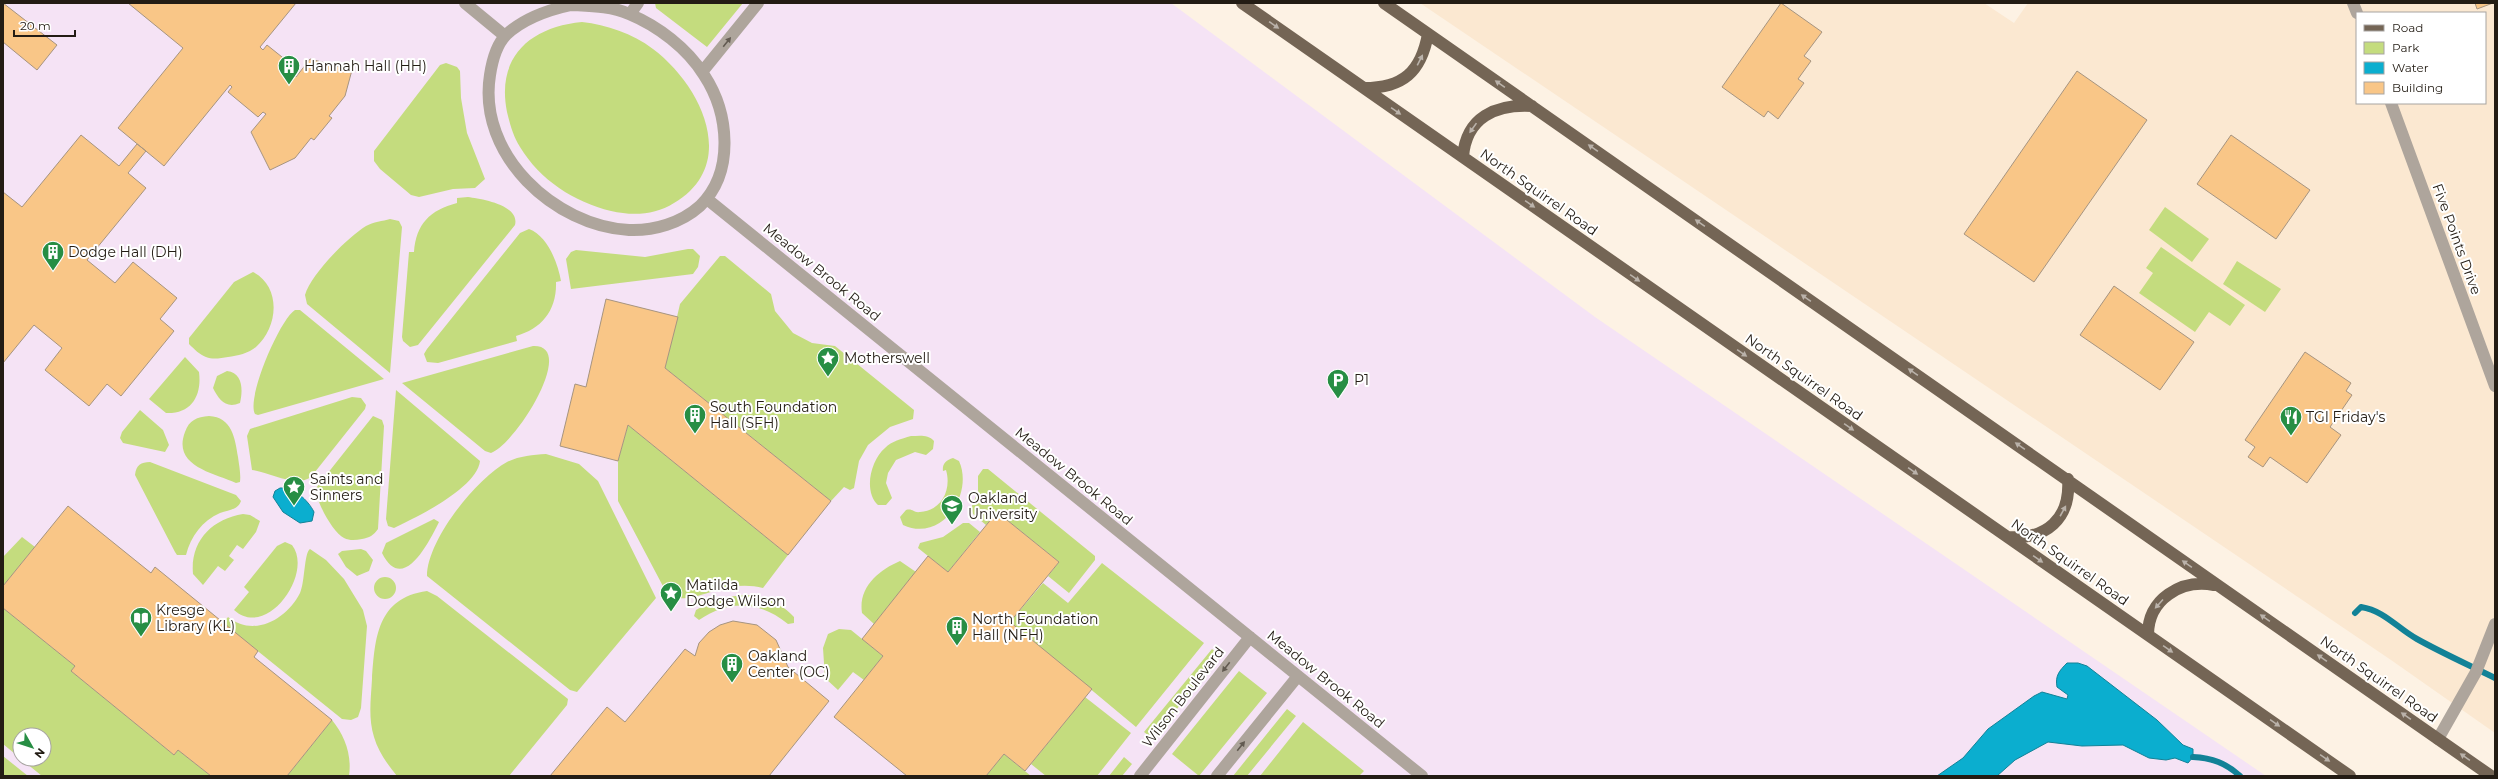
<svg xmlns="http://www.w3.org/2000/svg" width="2498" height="779" font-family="Montserrat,sans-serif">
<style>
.built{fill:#fbe8d1;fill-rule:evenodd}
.education{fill:#f5e3f5;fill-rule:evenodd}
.green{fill:#c4dc7e}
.water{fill:#0baecf;stroke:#128297}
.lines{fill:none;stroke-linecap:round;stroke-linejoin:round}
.stream{stroke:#128297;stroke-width:6}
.building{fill:#f9c687;stroke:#a69480}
.minor{stroke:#aea59c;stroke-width:12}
.major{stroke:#746555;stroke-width:12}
.oneway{fill:#bab2aa}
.oneway2{fill:#625a51}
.labels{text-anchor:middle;stroke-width:4;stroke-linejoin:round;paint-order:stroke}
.poi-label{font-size:14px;fill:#231c14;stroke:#fff;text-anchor:start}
.street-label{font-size:14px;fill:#231c14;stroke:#fff}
</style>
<rect width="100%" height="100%" fill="#fdf2e4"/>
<path class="built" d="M1420,3H1984L2014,23L2028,3H2495V733L2391,660ZM2357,13H2485V103H2357Z"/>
<path class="education" d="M3,3H1171L1595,317L2266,776H3ZM20,735H44V759H20Z"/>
<path class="green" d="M655,3H743L707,47L656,8Z
M582,22C607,25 632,33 653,49C701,85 740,164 674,203C655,215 633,216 611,211C574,202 540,180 520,147C513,136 510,124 507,112C496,57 530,27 582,22Z
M446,63L457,67L460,71L461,98L467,133L485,179L475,188L453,189L419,197L411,195L380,169L374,161V151L440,65Z
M468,197C482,199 520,205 515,225L418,345L410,347L403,341L402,337L409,252H414C416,224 430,210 457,203V198Z
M2165,207L2209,239L2192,262L2149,230Z
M390,219L399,221L402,227L390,373L307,304L305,295C311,274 348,237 366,226C373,222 383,221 390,219Z
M529,229C548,236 558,264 561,281L556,282C557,310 542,329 516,336L517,341L438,363L427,362L424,354L427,349L520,233Z
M2161,247L2245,305L2230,326L2209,312L2195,332L2139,293L2153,273L2146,268Z
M688,249H693L700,256L698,267L693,274L571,289L566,259L571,252L576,250L645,257Z
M720,256H725L771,294L775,311L793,333L812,343L835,346L914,410L913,419L890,427L868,445L859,461L854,488L850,490L844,487L831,501L665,368L680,304Z
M2237,261L2281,289L2265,312L2223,284Z
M253,272C282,287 278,328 256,347C249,353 237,356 228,357C221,358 213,360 206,357C200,355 194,349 189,344V338L234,282Z
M295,310H300L384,379L258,415L255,414C246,398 280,319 295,310Z
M533,346C578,344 517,443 491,453L485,451L402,383Z
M185,357L199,372C202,395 192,414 166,413L149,399Z
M227,371C243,373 243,390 240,403C226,409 219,400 213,388L217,376Z
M396,390L480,461C477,488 417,517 394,528L388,526L386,519Z
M352,397L361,398L366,405L365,409L311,477C296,488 271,473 252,470L247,436L250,429Z
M140,410L163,430L169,445L165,452L123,443L120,438L122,432Z
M209,416C232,417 235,438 238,457C239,465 241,474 240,482L236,483C213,473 172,466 185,432C189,420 197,417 209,416Z
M373,416L382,420L384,426L378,529C374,535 369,538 362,539C356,540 350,541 344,538C333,533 315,500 316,488Z
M628,425L788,555L763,588C747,584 729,586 714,591C696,596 680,605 665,590L618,501V461Z
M911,436C919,436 928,434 934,441L933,449L926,455L915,452L896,460L888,473L886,483L892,498L886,505H878C863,491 871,460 885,448C892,441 901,439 911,436Z
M546,454L579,464L598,481L656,598L577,692L570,690L427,576C427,540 476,479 507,462C519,456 533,455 546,454Z
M953,458L959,461C974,494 942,543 903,525L900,517L906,510C913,508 913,513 920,512C941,511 952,490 946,470L943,471C942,464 946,460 953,458Z
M150,462L236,495L241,501C238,510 228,510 220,513C202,521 191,536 186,555H177L175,552L135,475C136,465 141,462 150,462Z
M983,469H988L1095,556V560L1069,593L1048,576L1059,562L997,512L986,525L973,514L971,508L978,492V476Z
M243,514L250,515L260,521L256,532L243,549L237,545L229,556L234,560L225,571L218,566L203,585L193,574C190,541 212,519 243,514Z
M434,519L439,522C429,542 403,595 382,553L386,543Z
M963,523H969L980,532L948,572L918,548L920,543L943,537Z
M22,537L35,547L3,586V557Z
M285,542L292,545C314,573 267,640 234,610L249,592L244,587L277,546Z
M310,549L326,560L344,579L363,610L367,626L361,708L358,717L351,720L342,719L223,623L228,617C254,638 287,619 300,593C305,582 304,553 310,549Z
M361,549L366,551L373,560L369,571L357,576L346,567L338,554L342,551Z
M900,561L916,572L874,624L862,613C858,587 879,570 900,561Z
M1102,563L1204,643L1136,727L1010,622L1043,583L1068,603Z
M374 588a11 11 0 1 1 22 0a11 11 0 1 1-22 0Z
M427,591L437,596L568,699L567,705L509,776H397C387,764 378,751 374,737C368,718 371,698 372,679C375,638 377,598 427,591Z
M750,595C767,598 782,604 794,617V623L788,624C760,601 729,599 699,620L694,616L696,610C713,600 730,595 750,595Z
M3,608L75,666L71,671L174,755L178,750L211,776H42L21,759H44V735H20V758L3,744Z
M839,629L851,630L883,656L864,680L853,672L838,690L825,678L823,648L828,634Z
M1212,649L1220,655L1153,739L1144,732Z
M1239,671L1267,693L1199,776L1172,754Z
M1085,697L1131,733L1097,776H1046L1031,764Z
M1287,709L1296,716L1247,776H1233Z
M332,720C345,736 352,755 349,776H287Z
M1303,722L1364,771L1359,776H1260Z
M1004,754L1031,776H986Z
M3,756L28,776H3Z
M1124,757L1132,764L1122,776H1109Z"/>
<path class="water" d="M280,488C294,487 308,500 314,512L312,521L300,523L283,512L273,497L275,491Z
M2067,663H2078L2087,666L2157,720L2183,745L2193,749V757L2188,763L2175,758L2166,760L2149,758L2123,745L2082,746L2048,742L2015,760L1997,776H1937L1963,758L1988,729L2034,696L2042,692L2067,699L2068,695L2057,687C2055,676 2059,671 2067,663Z"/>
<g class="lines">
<path class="stream" d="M2355,613L2361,607C2385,611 2397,628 2417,639C2442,653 2469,665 2495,678
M2193,757C2212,758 2226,763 2240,776"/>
</g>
<path class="building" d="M3,3L57,45L37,70L3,42Z
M128,3H296L260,47L263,50L267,45L297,69L293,74L296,77L310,59L352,70L345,96L329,116L332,118L314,140L311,138L295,158L270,170L251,132L266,114L263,112L258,117L228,92L232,87L230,85L164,166L118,128L183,48Z
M1781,3L1822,32L1804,56L1811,61L1798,79L1804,83L1778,119L1768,111L1764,117L1722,87Z
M2475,3H2493L2477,9Z
M2077,71L2147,120L2034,282L1964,234Z
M81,135L119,166L137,144L146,151L128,173L146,188L87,260L115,283L133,262L177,298L160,319L174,331L170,336L121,396L107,384L89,406L45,370L62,348L34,325L3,363V192L22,207Z
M2231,135L2310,190L2276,239L2197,184Z
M2114,286L2194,342L2160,390L2080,335Z
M606,299L678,317L665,368L831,501L788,555L628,425L618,461L560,446L575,384L586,387Z
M2305,352L2351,383L2346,391L2352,395L2330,427L2341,435L2307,483L2270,457L2263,467L2248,457L2255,447L2245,440Z
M68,506L151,573L155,567L258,651L254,657L332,720L287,776H211L178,750L174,755L71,671L75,666L3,608V586Z
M997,512L1059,562L1010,622L1092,689L1025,771L1004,754L986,776H907L834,717L883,656L862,639L928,556L948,572Z
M733,621L757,625L776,640L788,667L829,701L769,776H550L607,707L625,722L685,649L695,656L699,643L709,632L720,625Z"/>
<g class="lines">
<path class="minor" d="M465,3L505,36
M2353,3L2357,13
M571,5C590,6 611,6 629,14C658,26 687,48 704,75C729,113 735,172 700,206C681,223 654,231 629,230C555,226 477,155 490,75C492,62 497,44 506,35C524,18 548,10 571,5Z
M630,14L638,3
M702,72L758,3
M2391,103L2495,386
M707,199L1422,776
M2438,739L2476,672L2495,624
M1140,776L1250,637
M1217,776L1298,676"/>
<path class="major" d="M1242,3L2350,776
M1384,3L2491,776
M1364,88C1403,88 1421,72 1428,34
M1463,157C1466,117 1496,104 1532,106
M2008,537C2046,540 2071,519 2068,479
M2148,635C2148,599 2181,579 2214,585"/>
</g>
<defs><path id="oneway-solid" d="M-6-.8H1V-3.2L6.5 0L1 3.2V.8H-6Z"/></defs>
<g class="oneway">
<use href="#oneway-solid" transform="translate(1274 25) rotate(35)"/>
<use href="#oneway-solid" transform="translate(1420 60) rotate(-63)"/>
<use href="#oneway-solid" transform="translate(1500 84) rotate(-145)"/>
<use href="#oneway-solid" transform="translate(1396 111) rotate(35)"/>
<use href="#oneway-solid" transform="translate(1473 128) rotate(125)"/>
<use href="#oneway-solid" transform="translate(1593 148) rotate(-145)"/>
<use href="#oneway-solid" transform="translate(1530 204) rotate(35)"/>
<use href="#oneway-solid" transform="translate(1700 223) rotate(-145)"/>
<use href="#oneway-solid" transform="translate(1635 278) rotate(35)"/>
<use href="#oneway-solid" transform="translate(1806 298) rotate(-145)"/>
<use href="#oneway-solid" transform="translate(1742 353) rotate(35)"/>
<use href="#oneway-solid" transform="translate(1913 372) rotate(-145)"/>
<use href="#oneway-solid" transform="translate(1849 427) rotate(35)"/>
<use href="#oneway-solid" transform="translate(2020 446) rotate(-145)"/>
<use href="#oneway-solid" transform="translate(1913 471) rotate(35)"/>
<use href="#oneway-solid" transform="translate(2063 511) rotate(-61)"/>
<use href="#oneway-solid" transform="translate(2038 559) rotate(35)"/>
<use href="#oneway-solid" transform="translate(2187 564) rotate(-145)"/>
<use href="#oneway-solid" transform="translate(2159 604) rotate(132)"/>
<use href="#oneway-solid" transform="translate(2265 618) rotate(-145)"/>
<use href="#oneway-solid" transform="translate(2168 649) rotate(35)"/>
<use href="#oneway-solid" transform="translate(2322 658) rotate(-145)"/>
<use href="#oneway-solid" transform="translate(2406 716) rotate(-145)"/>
<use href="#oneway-solid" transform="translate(2275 723) rotate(35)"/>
<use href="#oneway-solid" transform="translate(2465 757) rotate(-145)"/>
<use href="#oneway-solid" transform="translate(2325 758) rotate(35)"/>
</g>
<g class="oneway2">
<use href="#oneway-solid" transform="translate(727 42) rotate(-51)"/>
<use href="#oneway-solid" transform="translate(1226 667) rotate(128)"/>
<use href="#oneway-solid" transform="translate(1241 746) rotate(-51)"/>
</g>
<defs>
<g id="building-pin" transform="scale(1.15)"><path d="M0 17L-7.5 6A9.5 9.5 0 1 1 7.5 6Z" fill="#278e44" stroke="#fff"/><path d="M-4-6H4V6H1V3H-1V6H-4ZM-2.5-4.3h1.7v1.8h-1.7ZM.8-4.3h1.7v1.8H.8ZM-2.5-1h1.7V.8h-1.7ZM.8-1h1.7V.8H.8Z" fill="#fff"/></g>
<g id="sight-pin" transform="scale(1.15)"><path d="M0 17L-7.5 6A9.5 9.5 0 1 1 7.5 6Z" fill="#278e44" stroke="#fff"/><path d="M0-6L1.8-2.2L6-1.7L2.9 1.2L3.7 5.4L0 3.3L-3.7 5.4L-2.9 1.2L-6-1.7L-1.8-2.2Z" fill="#fff"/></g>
<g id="parking-pin" transform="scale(1.15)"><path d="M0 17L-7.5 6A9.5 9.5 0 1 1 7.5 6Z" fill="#278e44" stroke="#fff"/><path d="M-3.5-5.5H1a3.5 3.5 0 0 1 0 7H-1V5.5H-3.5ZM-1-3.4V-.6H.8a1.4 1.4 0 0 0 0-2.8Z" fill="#fff"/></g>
<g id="restaurant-pin" transform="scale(1.15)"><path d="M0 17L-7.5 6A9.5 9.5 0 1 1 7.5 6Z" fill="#278e44" stroke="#fff"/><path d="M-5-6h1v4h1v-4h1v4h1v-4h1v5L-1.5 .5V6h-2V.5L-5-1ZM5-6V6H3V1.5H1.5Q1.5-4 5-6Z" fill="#fff"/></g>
<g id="university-pin" transform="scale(1.15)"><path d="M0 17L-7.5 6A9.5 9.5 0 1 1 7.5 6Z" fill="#278e44" stroke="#fff"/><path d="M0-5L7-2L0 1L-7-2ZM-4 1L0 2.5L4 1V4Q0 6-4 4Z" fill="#fff"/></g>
<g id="library-pin" transform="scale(1.15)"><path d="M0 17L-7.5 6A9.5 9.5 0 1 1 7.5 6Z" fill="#278e44" stroke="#fff"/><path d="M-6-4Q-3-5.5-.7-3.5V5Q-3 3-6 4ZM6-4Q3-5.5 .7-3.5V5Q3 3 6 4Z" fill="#fff"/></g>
</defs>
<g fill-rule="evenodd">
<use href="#building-pin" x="289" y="66"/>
<use href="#building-pin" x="53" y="252"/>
<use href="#sight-pin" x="828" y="358"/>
<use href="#parking-pin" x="1338" y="380"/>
<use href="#building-pin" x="695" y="415"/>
<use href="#restaurant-pin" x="2291" y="417"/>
<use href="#sight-pin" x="294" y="487"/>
<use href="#university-pin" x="952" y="506"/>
<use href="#sight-pin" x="671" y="593"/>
<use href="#library-pin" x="141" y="618"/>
<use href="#building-pin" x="957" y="627"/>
<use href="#building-pin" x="732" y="664"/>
</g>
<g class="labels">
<g class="poi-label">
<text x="304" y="71">Hannah Hall (HH)</text>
<text x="68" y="257">Dodge Hall (DH)</text>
<text x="844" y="363">Motherswell</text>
<text x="1354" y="385">P1</text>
<text x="710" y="412">South Foundation<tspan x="710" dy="16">Hall (SFH)</tspan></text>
<text x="2306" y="422">TGI Friday's</text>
<text x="310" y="484">Saints and<tspan x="310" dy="16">Sinners</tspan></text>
<text x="968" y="503">Oakland<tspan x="968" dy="16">University</tspan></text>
<text x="686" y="590">Matilda<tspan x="686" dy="16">Dodge Wilson</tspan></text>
<text x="156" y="615">Kresge<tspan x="156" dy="16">Library (KL)</tspan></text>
<text x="972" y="624">North Foundation<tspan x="972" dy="16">Hall (NFH)</tspan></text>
<text x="748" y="661">Oakland<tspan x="748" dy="16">Center (OC)</tspan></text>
</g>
<g class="street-label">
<text transform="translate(1539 192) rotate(35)" y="5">North Squirrel Road</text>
<text transform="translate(2457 239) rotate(70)" y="5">Five Points Drive</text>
<text transform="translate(822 272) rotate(39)" y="5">Meadow Brook Road</text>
<text transform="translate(1804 377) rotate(35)" y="5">North Squirrel Road</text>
<text transform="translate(1074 476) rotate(39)" y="5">Meadow Brook Road</text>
<text transform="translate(2070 562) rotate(35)" y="5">North Squirrel Road</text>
<text transform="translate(1326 679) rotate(39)" y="5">Meadow Brook Road</text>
<text transform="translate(2379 679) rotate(35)" y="5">North Squirrel Road</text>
<text transform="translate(1183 697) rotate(-52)" y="5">Wilson Boulevard</text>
</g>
</g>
<rect width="2498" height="779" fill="none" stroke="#231c14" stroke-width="8"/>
<rect x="2356" y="12" width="130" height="92" fill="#ffffff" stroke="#a7a4a1"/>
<rect x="2364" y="25" width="20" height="6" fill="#746555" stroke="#a7a4a1"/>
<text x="2392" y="32" font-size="12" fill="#231c14">Road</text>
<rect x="2364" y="42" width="20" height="12" fill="#c4dc7e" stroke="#a7a4a1"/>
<text x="2392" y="52" font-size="12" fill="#231c14">Park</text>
<rect x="2364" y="62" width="20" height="12" fill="#0baecf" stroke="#a7a4a1"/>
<text x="2392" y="72" font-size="12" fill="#231c14">Water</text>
<rect x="2364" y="82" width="20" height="12" fill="#f9c687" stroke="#a7a4a1"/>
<text x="2392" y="92" font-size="12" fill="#231c14">Building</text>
<g transform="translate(32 747) rotate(129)"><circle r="19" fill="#ffffff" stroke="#a7a4a1"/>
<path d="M0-3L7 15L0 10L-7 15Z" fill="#278e44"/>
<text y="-6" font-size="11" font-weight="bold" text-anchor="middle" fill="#231c14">N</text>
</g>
<path d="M14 30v6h61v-6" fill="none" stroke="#231c14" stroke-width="2"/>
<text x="20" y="30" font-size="12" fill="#231c14" stroke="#ffffff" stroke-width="3" paint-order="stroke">20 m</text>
</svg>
